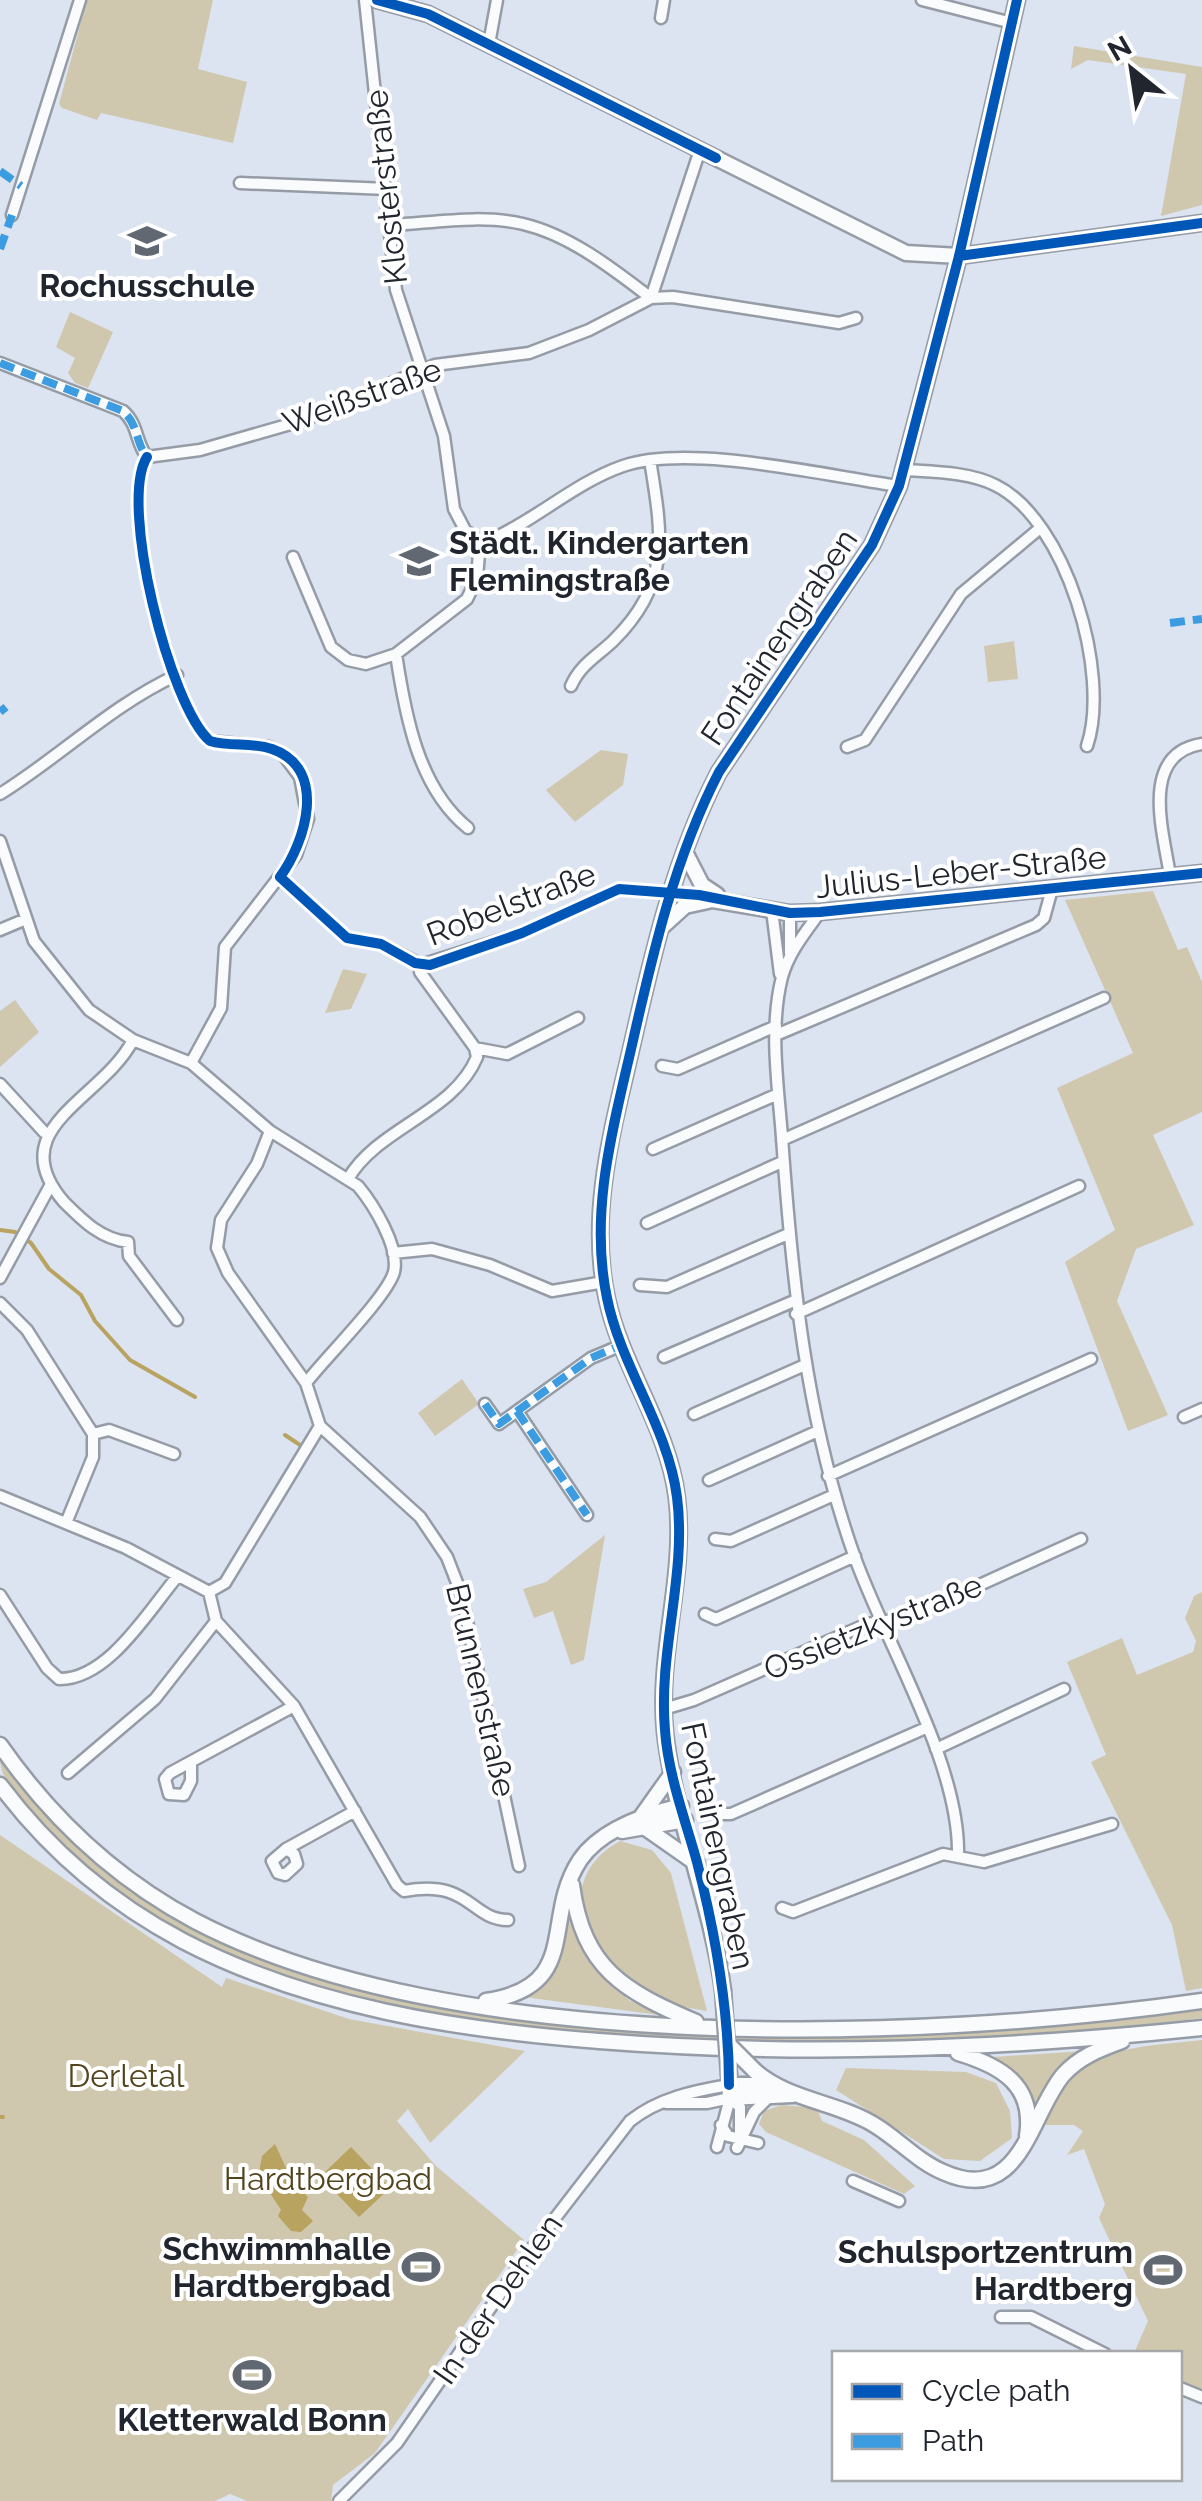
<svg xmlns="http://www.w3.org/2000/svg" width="1202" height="2501" font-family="Raleway,sans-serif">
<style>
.green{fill:#d0c8ae}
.water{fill:#b8a360}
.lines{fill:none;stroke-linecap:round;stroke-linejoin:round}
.stream{stroke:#b8a360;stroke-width:4}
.street-casing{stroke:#969ca6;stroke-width:15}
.secondary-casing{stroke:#969ca6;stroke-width:19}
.street{stroke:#fafbfd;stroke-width:10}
.secondary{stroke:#fafbfd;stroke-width:14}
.secondary-bridge-casing{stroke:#969ca6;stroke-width:19;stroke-linecap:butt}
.secondary-bridge{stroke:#fafbfd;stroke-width:14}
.quiet{stroke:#3c9ce1;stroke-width:8;stroke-dasharray:15 8;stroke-linecap:butt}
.cycleway-casing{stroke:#fff;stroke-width:16}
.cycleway{stroke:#0057b8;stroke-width:10}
.labels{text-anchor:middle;stroke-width:8;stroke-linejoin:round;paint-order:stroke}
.street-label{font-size:32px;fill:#20252e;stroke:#fff}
.poi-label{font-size:32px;font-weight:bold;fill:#20252e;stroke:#fff}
.park-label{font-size:32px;fill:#52441d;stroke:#fff}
</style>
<rect width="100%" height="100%" fill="#dce3f1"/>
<path class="green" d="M87,0H213L198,69L247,82L233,143L101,113L97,120L62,108L59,104Z
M1074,46L1202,67V205L1161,216L1186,74L1088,60L1071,69Z
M70,312L113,332L88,388L75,383L68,373L75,358L56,347Z
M1014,641L1018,679L988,682L984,646Z
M601,750L628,754L623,785L575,822L546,790Z
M1153,891L1178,950L1187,947L1202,982V1112L1153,1135L1194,1225L1136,1249L1117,1301L1168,1415L1128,1431L1065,1262L1115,1230L1057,1088L1133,1053L1065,900Z
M343,969L367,974L351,1009L325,1013Z
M15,1000L39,1032L0,1067V1011Z
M462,1379L479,1404L435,1436L418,1413Z
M605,1535L584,1660L571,1665L553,1611L534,1618L523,1589L546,1582Z
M1202,1592V1988L1186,1991L1172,1925L1091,1762L1106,1755L1067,1662L1122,1638L1137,1675L1193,1652L1196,1641L1185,1618L1194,1596Z
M0,1757C167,2001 466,2020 735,2027C805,2029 876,2034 946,2032C1032,2030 1117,2019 1202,2008V2018C885,2058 326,2086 75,1857C49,1833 0,1794 0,1757Z
M0,1835L222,1987L226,1978L349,2019L525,2051L430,2143L408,2109L397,2121L436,2166L524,2240L375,2453L333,2485L331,2501H247L230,2494L215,2501H0Z
M620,1841L652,1850L671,1873L707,2011C683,2007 659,2004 639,1991C583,1956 551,1879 620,1841Z
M569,1907L591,1965L630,2001L667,2016L524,1997L555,1967Z
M1202,2040V2391L1180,2383V2354L1134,2353L1148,2321L1099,2218L1105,2204L1084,2149L1067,2155L1083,2131L1074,2125H1045C1078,2044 1124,2049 1202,2040Z
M1085,2051L1035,2116L1024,2081L993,2057Z
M846,2068L966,2072L996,2083L1010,2111L1012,2138L980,2161L944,2159L836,2090Z
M782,2105L817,2108L822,2121L864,2140L915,2186L904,2194L766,2132L759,2124L764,2111Z"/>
<path class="water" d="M275,2144L286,2168V2188L298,2187L308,2197L302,2210L313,2221L301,2232L291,2231L278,2216L281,2210L268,2190L256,2189L262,2156Z
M351,2147L390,2188L359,2217L334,2191L339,2186L325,2172Z"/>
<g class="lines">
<path class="stream" d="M0,1230L15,1232L31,1243L49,1269L81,1295L95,1321L130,1360L195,1397
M285,1435L303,1447
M0,2117H3"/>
<g class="street-casing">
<path id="street" d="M365,0L396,290L444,436L454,509L465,530L480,541H488C535,521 574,483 623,466C690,443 826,476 899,486
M922,0L1012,23
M661,18L664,0
M489,44L497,0
M240,183L388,189
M12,215L80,0
M390,225C432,223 481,214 523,224C570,235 613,269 651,298
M651,298L700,150
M0,363L123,411C139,425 135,442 147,457
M147,457L200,450L301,421L435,365L529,353L589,330L651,298L673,297L839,323L856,318
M147,457C118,503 170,707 210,741L269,747L282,753L300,777L308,819L296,855L225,947L221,1008L191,1063
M905,470C934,472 969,472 995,485C1067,520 1111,675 1087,746
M293,557L331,647L348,660L366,664L396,654L467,599L477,578L480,541
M396,654C405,714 418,788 468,828
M571,686C580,665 596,657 613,641C672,583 662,534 650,460
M847,747L865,740L961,594L1039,529
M0,794C61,756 112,705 177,675
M0,841L34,941L89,1010L133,1040L191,1063L270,1131L358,1186C373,1204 400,1247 394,1272C387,1297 325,1358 306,1383
M1170,876C1164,834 1138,754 1202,744
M280,877L347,938L381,944L421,965L522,933L619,889L670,893
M772,910L780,974
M820,912C805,933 789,952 782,977C769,1028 778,1085 782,1137C792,1280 806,1419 854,1555C885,1643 960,1763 958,1855
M0,930L26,919
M790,953V913
M776,1035L1036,925L1044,918L1052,889
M133,1040C102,1100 0,1128 64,1202C83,1221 101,1239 128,1242L129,1256L177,1320
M475,1048L507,1054L578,1018
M662,1066L678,1069L776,1026
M0,1084L44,1132
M270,1131L257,1164L221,1220L217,1248L228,1273L306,1383L320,1426L420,1517L447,1557L461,1593L519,1866
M782,1140L1104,998
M653,1149L778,1094
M348,1179C377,1128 454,1113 477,1057L475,1048L420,972L421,965
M647,1223L782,1162
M393,1253L432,1249L490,1265L552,1291L604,1282
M0,1278L50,1186
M640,1285L667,1287L788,1234
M0,1303L27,1330L93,1434V1457L66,1523
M796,1314L1079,1186
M664,1357L794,1301
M485,1404L499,1424L591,1358L622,1345
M517,1411L587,1515
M694,1414L805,1365
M1184,1417L1202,1409
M93,1434L109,1430L174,1454
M828,1476L1091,1359
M709,1480L818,1431
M0,1496L126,1548L209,1592L216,1621L294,1706L397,1885L404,1891C471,1879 469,1919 508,1920
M715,1539L731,1541L834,1495
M209,1592L225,1583L320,1426
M0,1595L47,1668L59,1679C108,1680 149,1610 177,1577
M705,1614L716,1619L855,1556
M664,1709L694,1700L867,1624L907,1618L1081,1539
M936,1749L1064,1689
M191,1764V1781L184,1795L169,1794L165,1779L170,1773L294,1706
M68,1773L155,1699L216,1621
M716,1814H731L928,1727
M286,1849L272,1861L278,1873L285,1875L297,1864L294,1854L286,1849L355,1811
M782,1908L793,1912L943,1854L984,1862L1112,1824
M730,2098L740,2107V2137
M666,2103H707L730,2098
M721,2125L728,2136L758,2143
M717,2147L730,2098
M737,2148L754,2112L769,2097
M853,2181L899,2201
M1001,2317H1031L1105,2354
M1180,2388L1202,2397
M339,2501L397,2443L529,2252L630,2121C659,2098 694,2091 729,2085"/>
</g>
<g class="secondary-casing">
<path id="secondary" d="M377,0L428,14L906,253L959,256L1202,223
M685,852L702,885L717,895
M670,893L790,913L820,912L1202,873
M663,926L685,906L708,901
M0,1745C51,1818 116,1879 195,1921C453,2056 918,2042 1202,2001
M0,1785C48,1849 111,1903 183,1941C310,2007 457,2030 599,2041C801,2057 1000,2049 1202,2028
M641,1817L673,1772
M647,1829L697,1864
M622,1831L685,1820
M572,1885C583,1969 624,1991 696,2022
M723,1990C711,1903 674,1815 665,1732C657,1653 686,1577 677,1499C669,1428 622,1368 607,1299C588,1214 613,1128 632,1045C653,952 675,857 719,772L872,545L899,486L959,256L1017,0
M486,2001C583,1986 541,1919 580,1860C601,1829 647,1814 681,1806
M958,2053C1002,2066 1035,2086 1027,2136
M755,2071C788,2100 836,2102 873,2124C897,2138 917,2161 943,2172C1021,2207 1029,2116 1063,2075C1079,2057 1100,2049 1122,2041
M729,2075L730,2098L792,2095
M729,2085H771"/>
</g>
<use href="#street" class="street"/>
<use href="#secondary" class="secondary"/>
<g class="secondary-bridge-casing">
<path id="secondary-bridge" d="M723,1990L729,2075
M729,2045L755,2071"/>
</g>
<use href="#secondary-bridge" class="secondary-bridge"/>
<path class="quiet" d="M0,171L21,186
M0,249L12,215
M0,363L123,411C139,425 135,442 147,457
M1170,623L1202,619
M0,712L6,707
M485,1404L499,1424L591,1358L622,1345
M517,1411L587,1515"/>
<g class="cycleway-casing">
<path id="cycleway" d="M377,0L428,14L716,158
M959,256L1202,223
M147,457C118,503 170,707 210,741C230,747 253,742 272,749C329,769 305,843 280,877L347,938L381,944L415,963L430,965L522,933L619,889L699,895L790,913L820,912L1202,873
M729,2085C729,2009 716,1936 697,1862C685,1819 668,1774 665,1730C658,1651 687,1575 677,1497C668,1427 621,1367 607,1298C589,1212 613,1128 632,1045C653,952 675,857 719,772L872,545L899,486L959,256L1017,0"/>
</g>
<use href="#cycleway" class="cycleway"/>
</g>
<defs>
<g id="school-bare" transform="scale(3)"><path d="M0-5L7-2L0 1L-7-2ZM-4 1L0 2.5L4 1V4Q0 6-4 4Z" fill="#626872" stroke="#fff" stroke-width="2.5" paint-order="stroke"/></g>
<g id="stadium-bare" transform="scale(3)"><path d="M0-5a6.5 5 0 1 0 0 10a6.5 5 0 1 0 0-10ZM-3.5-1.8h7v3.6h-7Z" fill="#626872" stroke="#fff" stroke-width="2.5" paint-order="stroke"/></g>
</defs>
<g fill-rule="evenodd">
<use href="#school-bare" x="147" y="241"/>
<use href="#school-bare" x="419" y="561"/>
<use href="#stadium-bare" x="421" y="2267"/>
<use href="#stadium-bare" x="1163" y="2270"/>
<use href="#stadium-bare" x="252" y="2375"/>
</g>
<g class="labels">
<g class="street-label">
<text transform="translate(386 187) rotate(-96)" y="11">Klosterstraße</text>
<text transform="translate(362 396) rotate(-20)" y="11">Weißstraße</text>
<text transform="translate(779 637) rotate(-56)" y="11">Fontainengraben</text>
<text transform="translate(961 872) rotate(-6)" y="11">Julius-Leber-Straße</text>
<text transform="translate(511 904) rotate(-21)" y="11">Robelstraße</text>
<text transform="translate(873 1627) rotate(-22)" y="11">Ossietzkystraße</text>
<text transform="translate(481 1690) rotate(77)" y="11">Brunnenstraße</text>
<text transform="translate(718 1846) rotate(78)" y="11">Fontainengraben</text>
<text transform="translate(498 2299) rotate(-55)" y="11">In der Dehlen</text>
</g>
<g class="poi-label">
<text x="147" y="297">Rochusschule</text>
<text x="449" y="554" text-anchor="start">Städt. Kindergarten<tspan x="449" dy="37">Flemingstraße</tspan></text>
<text x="391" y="2260" text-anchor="end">Schwimmhalle<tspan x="391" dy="37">Hardtbergbad</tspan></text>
<text x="1133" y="2263" text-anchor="end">Schulsportzentrum<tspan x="1133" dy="37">Hardtberg</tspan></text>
<text x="252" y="2431">Kletterwald Bonn</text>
</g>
<g class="park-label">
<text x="126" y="2087">Derletal</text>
<text x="328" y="2190">Hardtbergbad</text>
</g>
</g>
<rect x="832" y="2351" width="350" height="130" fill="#ffffff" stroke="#a6a8ab" stroke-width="2.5"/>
<rect x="852" y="2384" width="50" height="15" fill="#0057b8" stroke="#a6a8ab" stroke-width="2.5"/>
<text x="922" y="2401" font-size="30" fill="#20252e">Cycle path</text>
<rect x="852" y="2434" width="50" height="15" fill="#3c9ce1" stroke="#a6a8ab" stroke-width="2.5"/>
<text x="922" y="2451" font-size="30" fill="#20252e">Path</text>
<g transform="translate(1132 70) rotate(330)" stroke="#ffffff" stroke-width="8" paint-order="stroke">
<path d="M0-8L18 38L0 25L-18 38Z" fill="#20252e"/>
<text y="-15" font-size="28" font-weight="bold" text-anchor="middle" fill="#20252e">N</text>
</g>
</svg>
